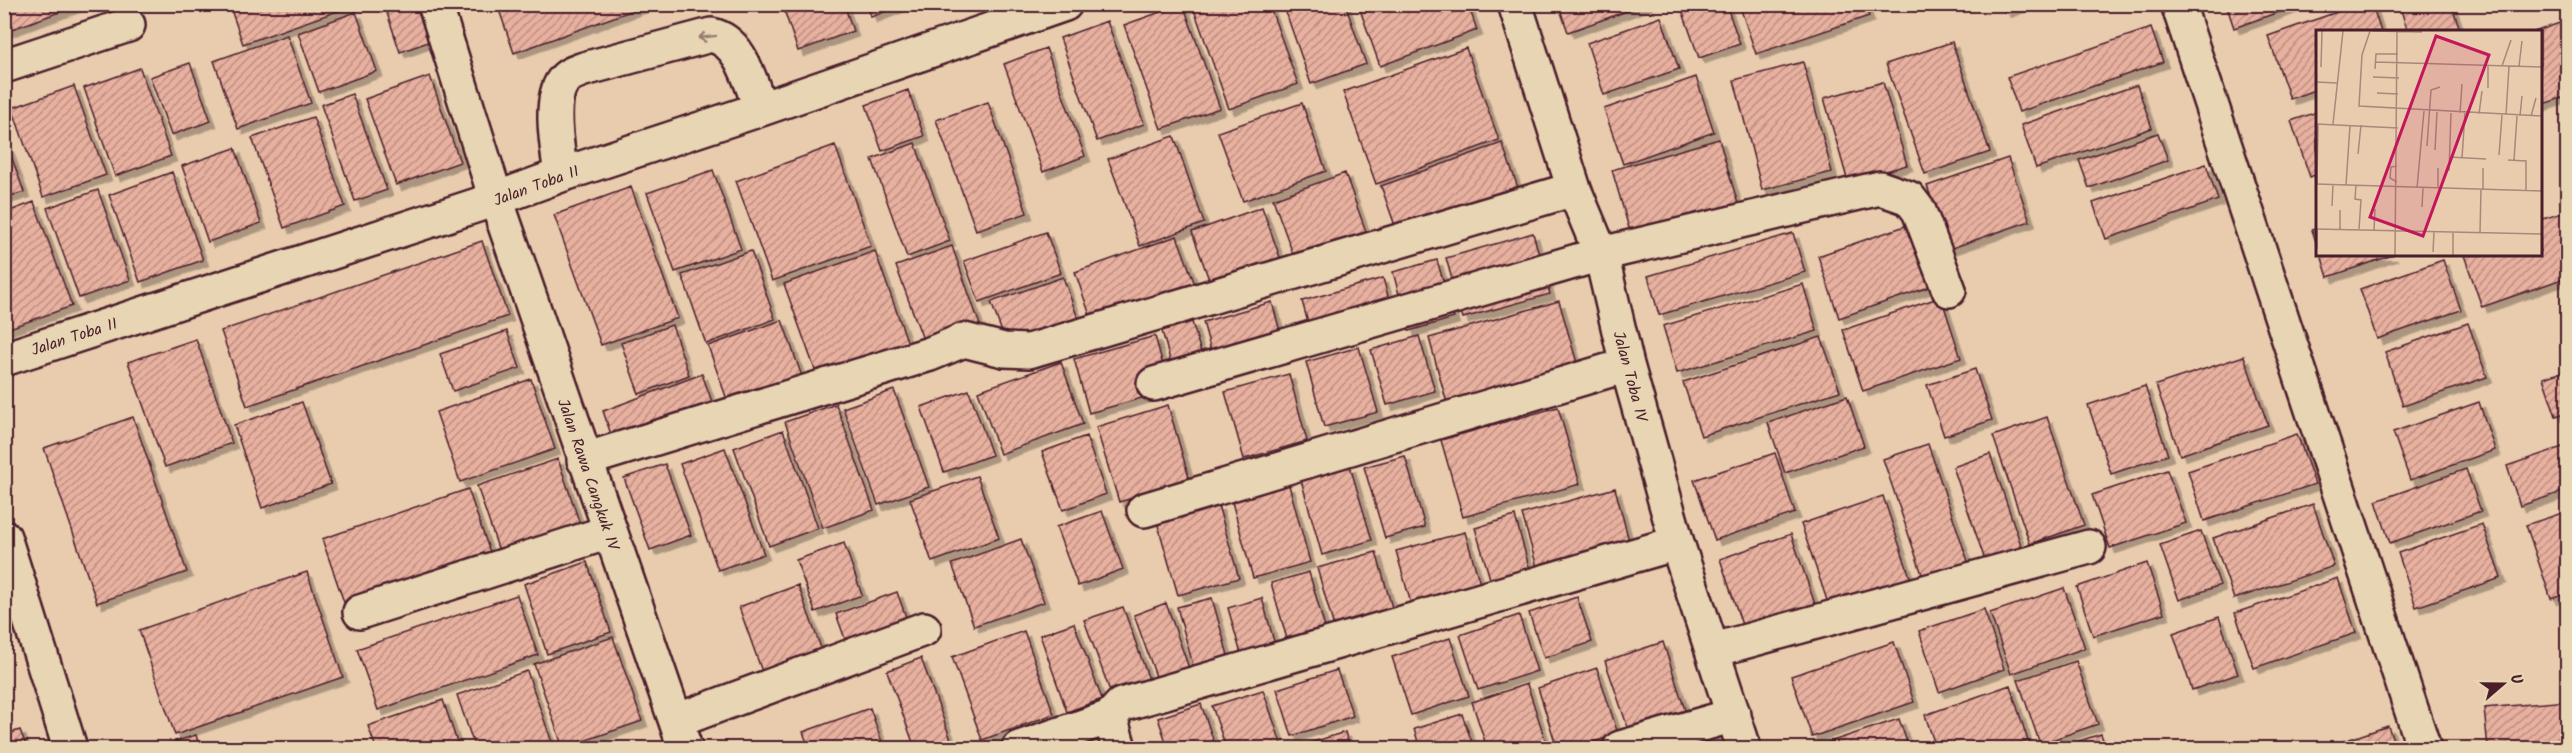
<svg xmlns="http://www.w3.org/2000/svg" width="2572" height="753" font-family="Kalam,sans-serif">
<style>
.building{fill:url(#building-hatch);stroke:#4a1f2b;stroke-width:1.5;filter:url(#shadow)}
.lines{fill:none;stroke-linecap:round;stroke-linejoin:round}
.minor-casing{stroke:#4a1f2b;stroke-width:38}
.minor{stroke:#e7d5b3;stroke-width:33}
.oneway{stroke:#987a6f}
.labels{text-anchor:middle;stroke-width:4.5;stroke-linejoin:round;paint-order:stroke}
.street-label{font-size:16px;fill:#4a1f2b;stroke:#e7d5b3}
.inset-road{fill:none;stroke:#a9877a;stroke-width:1.5}
.view{fill:#c2185b;fill-opacity:0.15;stroke:#c2185b;stroke-width:3}
.inset-edge{fill:none;stroke:#4a1f2b;stroke-width:3}
</style>
<defs>
<pattern id="building-hatch" width="6" height="6" patternUnits="userSpaceOnUse" patternTransform="scale(1.5)"><rect width="6" height="6" fill="#e7b09f"/><path d="M-1 1l2-2M0 6l6-6M5 7l2-2" fill="none" stroke="#bd8f82"/></pattern>
<filter id="shadow"><feDropShadow dx="5.5" dy="5.5" stdDeviation="0" flood-color="#0004"/></filter>
</defs>
<rect width="100%" height="100%" fill="#e9ccae"/>
<filter id="ink" filterUnits="userSpaceOnUse"><feTurbulence type="fractalNoise" baseFrequency=".0167" numOctaves="2"/><feDisplacementMap in="SourceGraphic" scale="12" xChannelSelector="R" yChannelSelector="G"/><feConvolveMatrix kernelMatrix="1 2 1 2 8 2 1 2 1" color-interpolation-filters="sRGB"/></filter>
<g filter="url(#ink)">
<path class="building" d="M4,4H82L4,32Z
M229,4H352V6L243,44Z
M384,4H418L431,41L400,52Z
M497,4H650L514,53Z
M782,4H844L853,31L798,51Z
M867,4H905L871,17Z
M1183,4L1220,108L1161,129L1124,25Z
M1192,4H1269L1298,84L1229,109Z
M1283,4H1345L1366,64L1311,84Z
M1358,4H1468L1477,30L1380,66Z
M1558,4H1647L1568,32Z
M1689,4H1726L1740,44L1699,58L1681,7Z
M1739,4H1865L1869,16L1756,54Z
M2002,4H2026L2005,12Z
M2226,4H2301L2234,28Z
M2360,4H2372L2381,32H2317V89L2290,99L2268,36Z
M2399,4H2451L2461,32H2408Z
M356,12L377,71L319,92L298,33Z
M1661,17L1679,69L1604,95L1587,43Z
M2568,20V96L2540,105V32H2534Z
M1107,21L1144,124L1097,141L1060,38Z
M2151,28L2163,62L2019,112L2007,77Z
M287,35L311,103L238,129L214,61Z
M1952,42L1990,152L1925,174L1886,64Z
M1046,48L1085,156L1043,172L1004,64Z
M1466,48L1499,140L1376,184L1343,92Z
M1803,62L1832,172L1762,190L1734,80Z
M190,63L211,121L171,135L150,77Z
M140,68L171,156L115,176L84,88Z
M430,76L460,162L396,185L365,99Z
M1696,77L1714,132L1623,164L1604,109Z
M1883,82L1907,165L1848,182L1824,98Z
M2137,85L2152,128L2036,168L2021,125Z
M74,86L106,175L43,197L12,108Z
M908,90L924,136L882,151L866,105Z
M352,94L387,190L355,201L321,105Z
M988,102L1027,213L976,230L936,120Z
M1302,103L1326,171L1243,201L1218,132Z
M2317,112V174L2310,177L2291,121Z
M313,117L345,206L284,228L252,138Z
M2158,133L2168,160L2089,188L2079,160Z
M1174,136L1204,223L1140,246L1108,159Z
M1719,139L1738,204L1631,235L1612,170Z
M915,143L950,241L907,257L872,159Z
M1502,143L1520,193L1399,237L1381,186Z
M835,145L871,246L772,281L736,181Z
M8,147L24,192L4,198V149Z
M235,148L261,223L208,242L182,166Z
M2008,158L2030,221L1949,249L1927,186Z
M2206,164L2218,200L2106,239L2093,203Z
M713,170L741,249L675,272L647,193Z
M172,172L203,260L140,282L109,195Z
M1345,173L1369,240L1297,265L1273,199Z
M631,187L678,318L601,345L554,215Z
M98,190L130,280L79,298L47,208Z
M34,202L72,306L4,330V213Z
M1262,207L1282,263L1212,288L1192,232Z
M2568,211V277L2482,307L2464,255H2540V220Z
M1911,224L1932,286L1839,318L1818,256Z
M2317,228V245L2312,230Z
M1046,232L1061,273L979,302L964,261Z
M1533,233L1550,294L1463,318L1446,258Z
M1793,233L1805,272L1659,315L1648,276Z
M1177,236L1197,290L1094,327L1075,272Z
M482,241L508,316L247,406L221,331Z
M952,246L980,325L925,345L896,266Z
M751,251L775,319L706,344L682,275Z
M875,251L910,349L819,381L784,284Z
M2321,255H2393L2328,277Z
M1437,260L1454,318L1409,331L1393,272Z
M2443,260L2461,310L2377,339L2360,289Z
M1063,277L1079,321L1007,346L991,302Z
M1383,278L1396,325L1315,348L1302,301Z
M1803,284L1817,331L1677,373L1663,326Z
M1941,297L1961,358L1863,391L1843,330Z
M1559,301L1579,370L1448,407L1429,338Z
M1272,302L1287,357L1218,376L1203,322Z
M782,320L804,382L730,408L708,346Z
M1192,322L1208,376L1177,385L1162,331Z
M2468,323L2487,377L2403,406L2385,352Z
M672,325L689,375L639,394L621,343Z
M507,331L520,368L453,391L440,354Z
M1155,336L1170,390L1089,413L1074,359Z
M1419,336L1435,391L1387,405L1371,350Z
M1821,337L1840,391L1701,436L1683,382Z
M196,339L232,443L165,467L128,362Z
M1359,347L1378,412L1324,427L1306,362Z
M2244,356L2268,425L2180,455L2156,385Z
M1061,362L1083,424L1000,454L978,391Z
M1975,369L1992,420L1944,436L1927,385Z
M2568,370V412L2556,416L2543,378Z
M702,374L715,410L615,446L603,411Z
M1289,374L1307,441L1244,459L1225,392Z
M531,379L555,449L460,482L436,412Z
M2145,386L2168,455L2111,474L2088,405Z
M894,390L929,487L878,505L843,408Z
M969,390L992,455L944,472L921,407Z
M1847,396L1864,446L1785,473L1768,423Z
M302,402L331,484L262,508L234,425Z
M2479,402L2495,450L2410,480L2393,432Z
M836,404L874,510L823,528L785,422Z
M1168,405L1190,481L1119,502L1096,427Z
M1558,407L1580,484L1463,517L1441,440Z
M133,417L187,572L97,603L44,448Z
M2047,417L2084,525L2030,544L1993,436Z
M783,430L818,528L769,546L734,448Z
M2297,434L2315,484L2204,521L2188,471Z
M1086,436L1106,494L1063,510L1042,452Z
M1928,444L1973,576L1928,592L1883,459Z
M2568,445V490L2520,506L2507,466Z
M725,448L764,554L718,570L680,464Z
M1775,453L1795,513L1715,540L1694,480Z
M1990,454L2023,551L1986,563L1953,467Z
M1405,456L1425,527L1385,538L1364,467Z
M558,459L582,530L501,557L477,486Z
M665,464L691,535L650,550L624,478Z
M1350,466L1372,540L1322,555L1301,480Z
M2466,469L2481,511L2390,543L2376,501Z
M2167,470L2186,523L2110,548L2092,495Z
M977,476L999,538L932,562L910,499Z
M1289,485L1310,562L1253,578L1232,502Z
M1615,488L1632,552L1540,578L1522,514Z
M468,489L492,558L346,608L322,539Z
M1883,496L1911,580L1830,609L1801,524Z
M2313,504L2334,566L2234,599L2213,538Z
M1218,505L1239,578L1178,595L1157,522Z
M1102,511L1123,569L1078,586L1056,527Z
M2568,511V593L2551,599L2526,525Z
M1515,516L1533,581L1494,592L1475,528Z
M2482,524L2501,578L2416,607L2398,553Z
M2201,531L2220,585L2179,600L2160,545Z
M1465,532L1483,594L1414,614L1396,551Z
M1791,534L1817,610L1745,634L1720,559Z
M1021,539L1044,602L974,626L952,564Z
M844,543L862,595L815,612L796,560Z
M1376,552L1395,618L1336,634L1317,568Z
M587,562L611,632L547,654L524,584Z
M2147,563L2164,613L2093,636L2077,587Z
M307,572L343,677L175,735L139,630Z
M1309,572L1327,635L1289,646L1271,583Z
M2338,578L2356,633L2254,668L2235,613Z
M798,585L825,659L765,680L739,607Z
M2064,588L2085,648L2011,674L1990,613Z
M897,592L910,628L849,650L836,614Z
M517,595L538,655L378,710L357,649Z
M1577,597L1592,642L1544,658L1529,613Z
M1212,598L1231,666L1196,676L1177,607Z
M1262,598L1275,645L1241,654L1228,608Z
M1166,603L1190,671L1158,682L1134,615Z
M1123,607L1152,688L1114,702L1084,620Z
M1984,609L2004,669L1939,692L1919,631Z
M1519,615L1537,671L1478,690L1460,635Z
M2219,617L2238,674L2192,690L2173,633Z
M1074,623L1102,699L1067,712L1040,635Z
M1024,631L1054,714L982,740L952,657Z
M613,637L642,721L563,748L534,664Z
M1450,638L1469,696L1411,715L1392,657Z
M1663,642L1686,713L1629,731L1605,661Z
M1894,642L1914,702L1812,737L1791,676Z
M921,658L954,748H915L887,671Z
M2076,661L2098,724L2040,744L2018,680Z
M1597,668L1618,734L1575,748H1557L1538,688Z
M1337,670L1353,716L1292,736L1277,689Z
M527,671L554,748H475L457,695Z
M1527,684L1548,748H1487L1472,702Z
M2010,685L2028,741L2008,748H1936L1925,715Z
M1263,690L1282,746L1274,748H1226L1212,706Z
M443,700L458,745L447,748H376L368,726Z
M2568,701V748H2488L2484,708Z
M1201,704L1216,748H1168L1158,718Z
M870,708L884,748H809L803,732Z
M1462,714L1474,748H1420L1414,729Z
M1899,719L1909,748H1811Z
M2388,726L2396,748H2340L2338,743Z
M20,730L27,748H4V735Z
M1345,732L1350,748H1294Z
M2101,734L2106,748H2057Z
M196,735L200,748H156Z"/>
<g class="lines">
<g class="minor-casing">
<path id="minor" d="M435,4L496,199L685,748
M1515,4L1574,189L1601,254L1627,365L1677,543L1744,748
M2178,4L2424,748
M4,66L128,25
M561,175C558,151 548,101 563,81C568,74 576,72 584,69L711,35C742,41 750,83 761,109
M4,359L496,199L561,175L761,109L1065,4
M1154,384L1601,254L1880,188L1909,198L1919,211L1949,290
M584,460L930,354L964,340L1004,350L1029,351L1574,189
M1144,510L1627,365
M4,537L70,748
M360,612L609,532
M1714,650L2089,547
M1110,717L1119,748
M676,721L924,629
M1019,748L1110,717L1121,705L1677,543
M1620,748L1734,715"/>
</g>
<use href="#minor" class="minor"/>
</g>
<defs><path id="oneway-shaft" d="M-6 0H5M1.5-3L5.5 0L1.5 3" fill="none" stroke-width="1.6" stroke-linecap="round" stroke-linejoin="round" transform="scale(1.5)"/></defs>
<use class="oneway" href="#oneway-shaft" transform="translate(707 37) rotate(173)"/>
</g>
<g class="labels">
<g class="street-label">
<text transform="translate(536 185) rotate(-20)" y="6">Jalan Toba II</text>
<text transform="translate(74 336) rotate(-18)" y="6">Jalan Toba II</text>
<text transform="translate(1631 376) rotate(75)" y="6">Jalan Toba IV</text>
<text transform="translate(589 474) rotate(71)" y="6">Jalan Rawa Cangkuk IV</text>
</g>
</g>
<g transform="translate(2316 30)">
<rect width="226" height="226" fill="#e9ccae"/>
<path class="inset-road" d="M54,1L46,25L43,76L226,86M56,1L106,2M60,32L226,37M186,36L195,10M203,36L206,11M5,37L6,1M59,39L60,24H82M57,47L83,48M0,52L21,53M172,58V36M61,63L82,64M144,83L146,54M163,84L166,61M190,85L193,36M204,86L206,66M215,86L220,68M0,94L82,98M17,94L27,1M111,116L115,60L124,57M119,120L121,82M42,124L45,95M183,125L186,85M133,127L170,129M146,128L149,83M192,130L210,131V160M198,130L201,86M122,138V158M167,138V160M133,141L135,83M81,152L74,148L75,137L81,136M0,154L226,161M1,154L2,95M30,155L34,95M40,155L39,169L45,170L43,199M101,158L108,81M16,176L17,154M106,177L107,158M24,180V199M0,199L226,204M1,199V219M58,200L59,179M164,203L165,159M117,222L118,202M79,226L81,1M137,226V202"/>
<path class="view" d="M120,6L173,25L107,206L54,187Z"/>
<rect width="226" height="226" class="inset-edge"/>
</g>
<rect width="2572" height="753" fill="none" stroke="#e7d5b3" stroke-width="24"/>
<rect x="12" y="12" width="2548" height="729" fill="none" stroke="#4a1f2b" stroke-width="2" filter="url(#ink)"/>
<g transform="translate(2503 684) rotate(70)" stroke="#e7d5b3" stroke-width="4.5" paint-order="stroke">
<path d="M0-4.5L10 22L0 15L-10 22Z" fill="#4a1f2b"/>
<text y="-9" font-size="16" font-weight="bold" text-anchor="middle" fill="#4a1f2b">U</text>
</g>
</svg>
